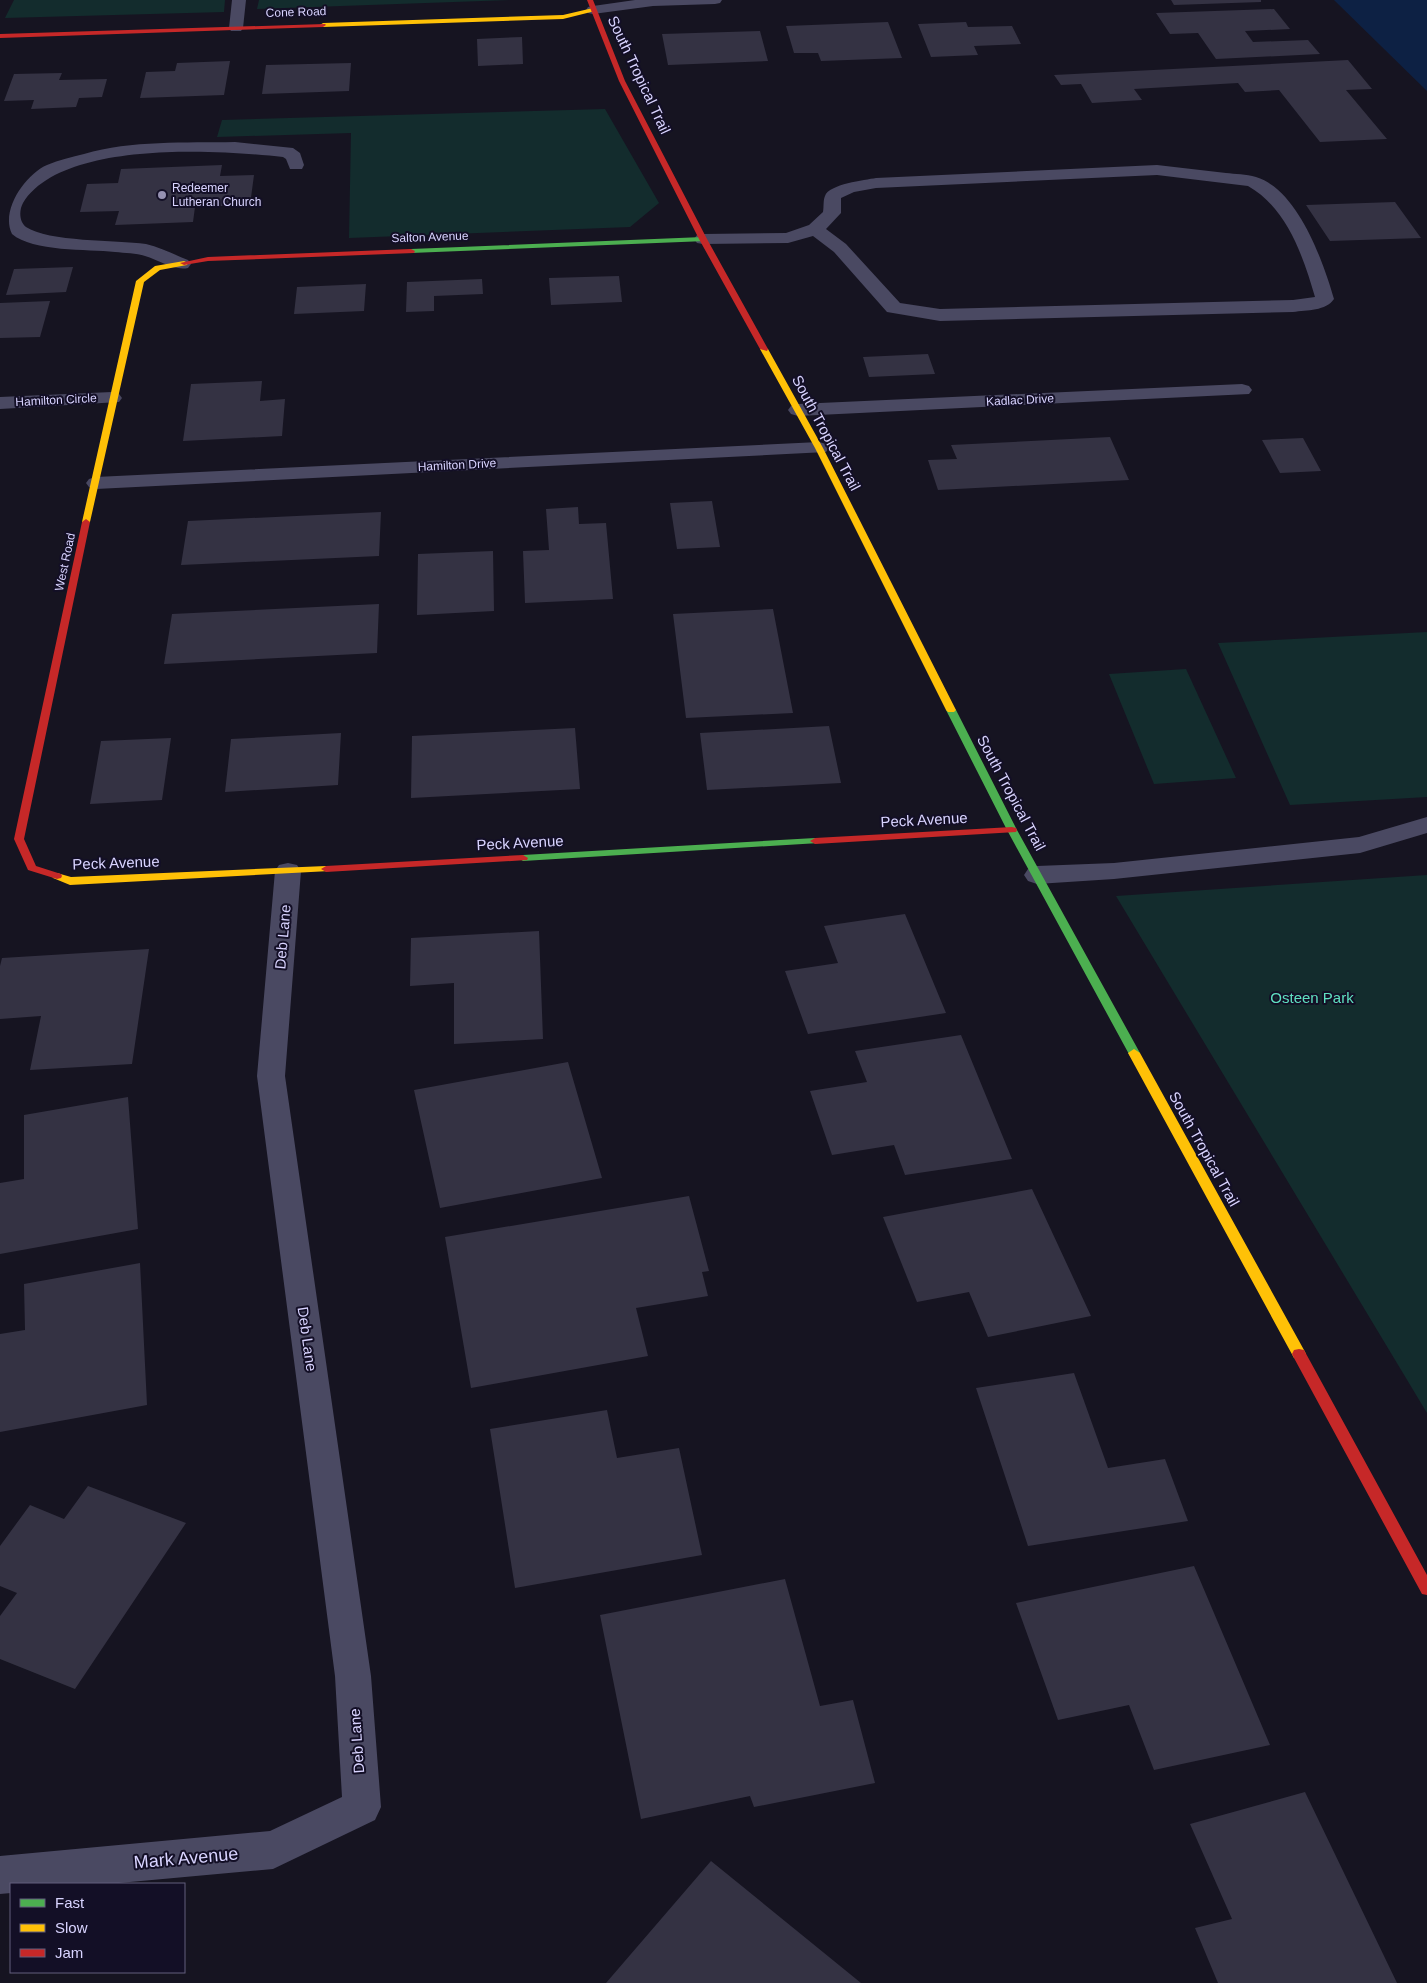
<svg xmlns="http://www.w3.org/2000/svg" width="1427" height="1983" font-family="Arial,sans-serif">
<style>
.green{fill:#132c2d}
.water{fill:#0d2144}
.building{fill:#343243}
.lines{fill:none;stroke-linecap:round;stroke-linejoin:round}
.lane{fill:#4a4962;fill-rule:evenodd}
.street{fill:#4a4962;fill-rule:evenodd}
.fast{fill:#4caf50;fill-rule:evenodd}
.slow{fill:#ffc107;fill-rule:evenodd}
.jam{fill:#c62828;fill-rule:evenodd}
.poi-dot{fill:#9591b1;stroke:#130f26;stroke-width:2}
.labels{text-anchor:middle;stroke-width:4;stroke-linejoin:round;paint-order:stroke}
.far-street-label{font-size:12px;fill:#d9d4ff;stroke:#130f26}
.far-poi-label{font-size:12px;fill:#d9d4ff;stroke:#130f26;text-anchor:start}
.street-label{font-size:15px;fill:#d9d4ff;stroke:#130f26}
.park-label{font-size:15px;fill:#5fe0c0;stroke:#130f26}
.near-street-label{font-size:18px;fill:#d9d4ff;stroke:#130f26}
</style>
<rect width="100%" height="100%" fill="#161421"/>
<path class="green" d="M14,0H225L224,12L5,18Z
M259,0H511L257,9Z
M605,109L659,203L630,227L349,238L351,133L217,137L222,120Z
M1427,632V797L1290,805L1218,643Z
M1186,669L1236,778L1154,784L1109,674Z
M1427,875V1413L1116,896Z"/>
<path class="water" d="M1334,0H1427V91Z"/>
<path class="building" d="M1171,0H1261V2L1174,5Z
M1274,9L1290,29L1245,31L1253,42L1308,40L1320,54L1216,59L1198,33L1170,34L1156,13Z
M888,22L902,58L821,61L818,53H794L786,26Z
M966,22L968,27L1012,26L1021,44L974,46L978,55L931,57L918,24Z
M760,31L768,61L668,65L662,34Z
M522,37L523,64L478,66L477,39Z
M1348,60L1372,89L1346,90L1387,139L1320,142L1279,90L1245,92L1238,83L1134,89L1142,100L1092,103L1081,84L1061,85L1054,75Z
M230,61L224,95L140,98L146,72L175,71L177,63Z
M351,63L349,91L262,94L266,65Z
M62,73L59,80L107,79L102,97L79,98L76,107L31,109L34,100L4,101L14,74Z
M222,165L220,176L254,175L250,205L195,207L193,222L115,225L119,211L80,212L87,184L118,183L121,169Z
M1395,202L1421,238L1330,241L1306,205Z
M73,267L66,292L6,295L14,269Z
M619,276L622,302L551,305L549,278Z
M482,279L483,294L434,296V311L406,312L407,282Z
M366,284L364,311L294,314L297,287Z
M50,301L40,337L0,338V303Z
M928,354L935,374L869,377L863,357Z
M262,381L260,401L285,399L282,436L183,441L191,384Z
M1110,437L1129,480L938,490L928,460L957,459L951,445Z
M1303,438L1321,471L1280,473L1262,440Z
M712,501L720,547L677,549L670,503Z
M578,507L579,524L606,523L613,599L525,603L523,551L549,550L546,509Z
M381,512L379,556L181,565L188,521Z
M493,551L494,611L417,615L418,554Z
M379,604L377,653L164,664L172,614Z
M773,609L793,713L686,718L673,614Z
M829,726L841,783L707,790L700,733Z
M575,728L580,789L411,798L412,736Z
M341,733L338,785L225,792L231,739Z
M171,738L162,800L90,804L101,741Z
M905,914L946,1013L808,1034L785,971L838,963L824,926Z
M539,931L543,1039L454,1044V983L410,986L411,938Z
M149,949L132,1064L30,1070L41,1016L0,1019V966L2,958Z
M961,1035L1012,1159L905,1175L894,1145L832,1155L810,1091L867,1082L855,1051Z
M568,1062L602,1178L440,1208L414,1090Z
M128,1097L138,1229L0,1254V1183L24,1179V1115Z
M1032,1189L1091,1316L988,1337L969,1292L917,1302L883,1217Z
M689,1196L709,1271L702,1272L708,1296L636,1308L648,1356L471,1388L445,1237Z
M140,1263L147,1405L0,1432V1334L25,1330L24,1284Z
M1074,1373L1108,1468L1165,1459L1188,1521L1028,1546L976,1388Z
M607,1410L617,1458L679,1448L702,1555L515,1588L490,1429Z
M88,1486L186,1523L75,1689L0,1659V1616L17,1593L0,1586V1546L30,1505L64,1519Z
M1194,1566L1270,1745L1154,1770L1129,1705L1058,1720L1016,1603Z
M785,1579L820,1706L853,1700L875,1783L754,1807L750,1796L641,1819L600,1615Z
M1305,1792L1397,1983H1218L1195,1928L1232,1919L1190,1824Z
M711,1861L861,1983H606Z"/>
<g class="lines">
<path class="lane" d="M232,0H246L243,28L241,31H231L229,28Z
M235,142L293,148L300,153L304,165L302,169H290L286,159L283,157C217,150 62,140 23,203C19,210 19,222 26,227C48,242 116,240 146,244C160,247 175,255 188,260L191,264L188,268C174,271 159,260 145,256C136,253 125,253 115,252C87,249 33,252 12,234C0,210 26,174 47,165C59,160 72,157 84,154C132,140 185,143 235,142Z
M1157,165C1180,168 1203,170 1226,173C1235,174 1246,174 1256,177C1298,190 1323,261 1334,299C1326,311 1307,310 1293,312L940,321L887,312L834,252L813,236L788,243L703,244L697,243L694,239L697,235L703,234L786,233L809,225L823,212C824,207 823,200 825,196C829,184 865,180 876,178ZM1157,175L1248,186C1287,208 1303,256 1315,297L1293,300L940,309L900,303L846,244L826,229L841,213V198L854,192L876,188Z
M1427,817V833L1360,853L1114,879L1037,884L1028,881L1024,875L1028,869L1037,866L1114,863L1359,837Z"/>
<path class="street" d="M635,0H722L720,3L715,4L653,6L593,14L588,13L586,10L588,7L593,6Z
M1242,384L1249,386L1252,390L1249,394L798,416L791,414L788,410L791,406L798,404Z
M112,392L119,394L122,398L119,402L0,409V397Z
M819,442L826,444L829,448L826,452L96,489L89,487L86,483L89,479L96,477Z
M288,863L297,865L301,871L285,1076L371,1676L381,1807L375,1820L273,1869L108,1884H11V1893L0,1894V1856L270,1831L342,1797L335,1676L257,1076L275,871L279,865Z"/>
<path class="fast" d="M703,237H706V241L411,253L407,251L411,249Z
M951,707L956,710L1017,830L1140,1053L1138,1056H1130L1007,830L946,710Z
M815,838L819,839L820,841L819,843L523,861L518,858L523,855Z"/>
<path class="slow" d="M593,8L596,10L595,11L563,19L323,27L320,25L323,23L563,15Z
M184,261L188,263L187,265L160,270L144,282L90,522L86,525L83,524L82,522L136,281L155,266Z
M761,347L768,349L823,448L956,710L954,712H948L946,710L815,448L760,349Z
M326,866L330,867L331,869L330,871L70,885L53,878L52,876L57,873L71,877Z
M1134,1049L1140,1053L1304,1350L1306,1354L1304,1358L1299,1359L1294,1358L1128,1053Z"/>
<path class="jam" d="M587,0H593L625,81L707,239L768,349L767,351L760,349L699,239L619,81Z
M325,24L326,25L323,27L0,38V34Z
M411,249L415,251L414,253L208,261L184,265L180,263L208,257Z
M86,519L90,522L24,839L36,866L61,874L62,876L61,878L57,879L28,870L14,839L82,522Z
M1012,827L1016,828L1017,830L1016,832L815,844L810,841L815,838Z
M523,855L528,858L527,860L326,872L321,869L326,866Z
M1299,1349L1304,1350L1427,1575V1595L1422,1594L1294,1358L1292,1354L1294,1350Z"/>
</g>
<circle class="poi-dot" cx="162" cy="195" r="5"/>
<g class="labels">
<g class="far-street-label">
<text transform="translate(296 12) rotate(-2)" y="4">Cone Road</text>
<text transform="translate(430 237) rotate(-2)" y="4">Salton Avenue</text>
<text transform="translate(56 400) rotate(-3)" y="4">Hamilton Circle</text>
<text transform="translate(1020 400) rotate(-3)" y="4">Kadlac Drive</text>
<text transform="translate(457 465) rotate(-3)" y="4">Hamilton Drive</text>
<text transform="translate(65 562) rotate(-78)" y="4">West Road</text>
</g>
<g class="far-poi-label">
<text x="172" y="192">Redeemer<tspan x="172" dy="14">Lutheran Church</tspan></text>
</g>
<g class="street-label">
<text transform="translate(639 75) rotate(65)" y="5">South Tropical Trail</text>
<text transform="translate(826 433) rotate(62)" y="5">South Tropical Trail</text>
<text transform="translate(1011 793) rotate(62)" y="5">South Tropical Trail</text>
<text transform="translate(924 820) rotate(-3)" y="5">Peck Avenue</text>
<text transform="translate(520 843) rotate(-3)" y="5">Peck Avenue</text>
<text transform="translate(116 863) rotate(-2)" y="5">Peck Avenue</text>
<text transform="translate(283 937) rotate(-85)" y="5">Deb Lane</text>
<text transform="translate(1204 1149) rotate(61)" y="5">South Tropical Trail</text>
<text transform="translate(307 1339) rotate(82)" y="5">Deb Lane</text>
<text transform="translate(357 1741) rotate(-94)" y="5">Deb Lane</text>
</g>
<g class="park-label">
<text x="1312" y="1003">Osteen Park</text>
</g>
<g class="near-street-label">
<text transform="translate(186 1858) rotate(-5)" y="6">Mark Avenue</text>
</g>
</g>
<rect x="10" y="1883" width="175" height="90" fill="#130f26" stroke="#625e7d"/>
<rect x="20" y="1899" width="25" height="8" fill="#4caf50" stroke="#625e7d"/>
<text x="55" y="1908" font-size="15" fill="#d9d4ff">Fast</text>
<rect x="20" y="1924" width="25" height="8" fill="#ffc107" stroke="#625e7d"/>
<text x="55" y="1933" font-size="15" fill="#d9d4ff">Slow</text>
<rect x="20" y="1949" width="25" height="8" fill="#c62828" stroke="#625e7d"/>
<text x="55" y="1958" font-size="15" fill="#d9d4ff">Jam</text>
</svg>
